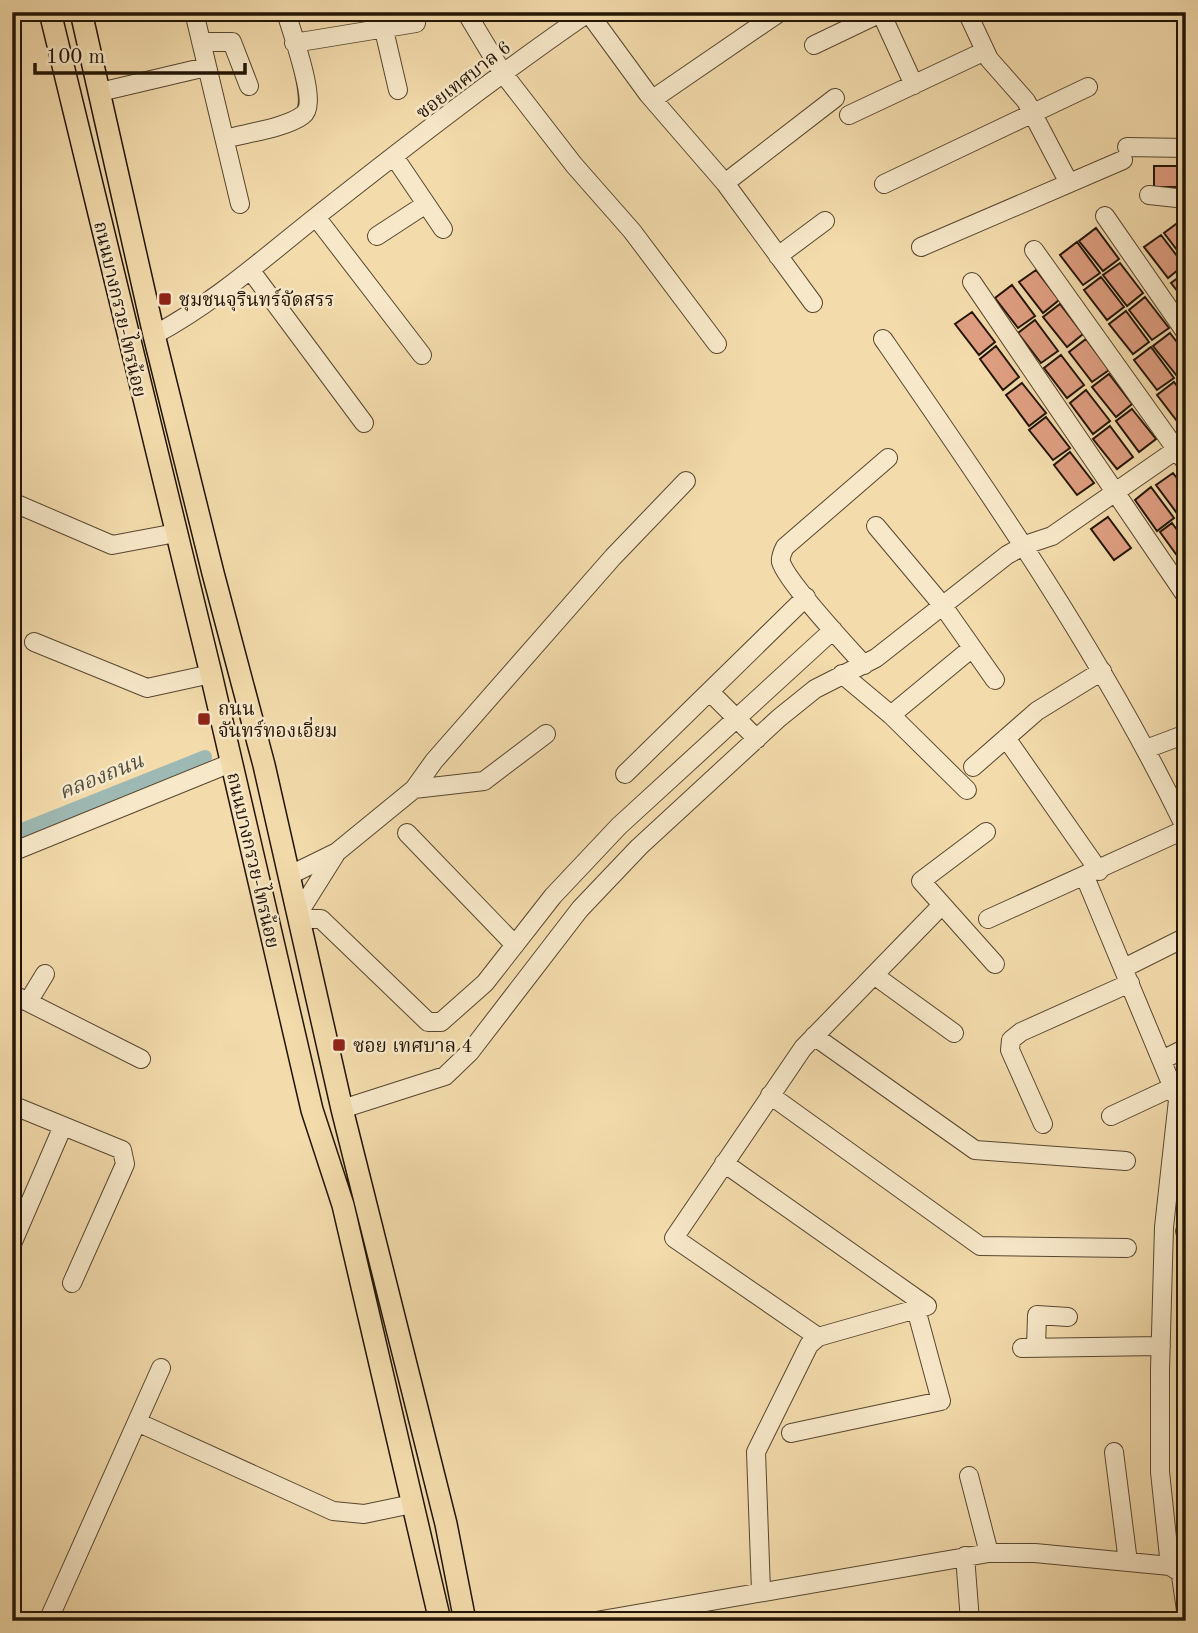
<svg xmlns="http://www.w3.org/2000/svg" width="1198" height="1633" font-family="'Old Standard TT','Noto Serif Thai',serif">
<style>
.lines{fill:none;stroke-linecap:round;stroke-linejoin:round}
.canal{stroke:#9eb9b3;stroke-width:14}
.building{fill:#df9e81;stroke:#231506;stroke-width:2}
.minor-casing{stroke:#574630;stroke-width:20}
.major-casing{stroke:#231506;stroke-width:24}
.minor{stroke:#f7e8c9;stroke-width:18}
.major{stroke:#f3dbac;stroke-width:21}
.poi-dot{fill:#8f2418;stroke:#f7e8c9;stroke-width:2.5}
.labels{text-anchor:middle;stroke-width:5;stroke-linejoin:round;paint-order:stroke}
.street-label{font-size:19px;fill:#231506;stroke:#f7e8c9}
.poi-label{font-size:19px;fill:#231506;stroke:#f7e8c9;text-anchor:start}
.water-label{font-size:21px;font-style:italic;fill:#4e4e43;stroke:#f7e8c9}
</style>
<rect width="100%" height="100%" fill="#f3dbac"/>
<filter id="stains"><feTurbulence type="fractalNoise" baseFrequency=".00286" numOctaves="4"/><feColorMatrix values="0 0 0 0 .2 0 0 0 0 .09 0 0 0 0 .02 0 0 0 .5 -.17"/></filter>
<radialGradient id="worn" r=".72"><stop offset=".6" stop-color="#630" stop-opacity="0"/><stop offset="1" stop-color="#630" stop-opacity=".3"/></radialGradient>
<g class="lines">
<path class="canal" d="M12,834L205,757"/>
</g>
<path class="building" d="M1154,166H1186V187H1154Z
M1180,221L1186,228V262L1164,233Z
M1096,228L1119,259L1103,271L1079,241Z
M1161,235L1184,265L1168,278L1144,247Z
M1077,242L1100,273L1083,285L1060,255Z
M1120,263L1143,293L1127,306L1103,275Z
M1036,270L1059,300L1043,313L1019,282Z
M1186,272V302L1171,283Z
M1101,277L1124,307L1107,320L1084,290Z
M1012,285L1035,316L1018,328L995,298Z
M1145,297L1169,328L1152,340L1129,310Z
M1060,304L1083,334L1067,347L1043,317Z
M1126,311L1149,342L1133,354L1109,324Z
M972,312L995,342L979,355L955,324Z
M1035,320L1058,351L1041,363L1018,333Z
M1170,333L1186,354V369L1177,376L1153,346Z
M1086,339L1109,370L1092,382L1069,352Z
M996,346L1019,377L1003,390L980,359Z
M1151,347L1174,378L1157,390L1134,360Z
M1061,355L1084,385L1067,398L1044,368Z
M1109,374L1132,404L1116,417L1092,387Z
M1174,382L1186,398V421L1180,425L1157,395Z
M1022,383L1046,413L1029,426L1006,395Z
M1086,390L1110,421L1093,434L1070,403Z
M1132,409L1156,439L1139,452L1116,421Z
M1046,417L1070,448L1053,460L1029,430Z
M1110,426L1133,457L1117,469L1093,439Z
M1070,452L1094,483L1077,495L1054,465Z
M1173,473L1186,490V511L1179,516L1156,485Z
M1151,487L1174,518L1157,531L1135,500Z
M1108,517L1131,548L1114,560L1091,529Z
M1172,523L1186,542V568L1160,532Z"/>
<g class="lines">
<g class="minor-casing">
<path id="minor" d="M194,12L240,204
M466,12L502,72L574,165L632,231L717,344
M588,12L648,94L725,183L813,303
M967,12L989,59L1026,101L1069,183
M881,13L914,85
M384,30L398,90
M201,42H232L249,86
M294,43L416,23
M814,45L883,12
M100,92L206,67
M653,99L780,12
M849,115L985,51
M225,139C246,133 286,128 303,115C319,104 291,31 286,12
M1127,147L1186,148
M395,158L443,229
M725,183L835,98
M884,184L1088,87
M1149,195L1186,199
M1105,216L1186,333
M316,217L422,355
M377,236L426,204
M921,247L1123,160
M1034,250L1186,463
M778,256L825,221
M251,271L364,423
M972,282L1186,596
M154,335C214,303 264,258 317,216C406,146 496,76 589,12
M883,339C993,498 1102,655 1186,829
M12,502L112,545L176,533
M876,526L943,606L995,680
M34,642L147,688L211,674
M864,665C848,647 787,582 781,562C780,557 783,551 785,547L888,458
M842,674L891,715L967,790
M711,693L757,739
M891,715L972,648
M1006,738L1099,871
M1146,749L1186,734
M973,767L1037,711L1102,671
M625,774L806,597
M414,789L484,781L546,734
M986,832L921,881L995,964
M407,833L515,945
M12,852L231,763
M288,876L337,852L414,789L434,761L613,557L686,481
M1085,877L1178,1100L1164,1227L1160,1370V1472L1170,1566
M298,914L337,852
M299,919H321L428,1022H441L485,983L553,896L619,826L833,630
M988,919L1186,829
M1124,968L1186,937
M874,975L954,1033
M12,994L141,1059
M28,1002L45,974
M814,1036L975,1150L1126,1161
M1162,1060L1186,1048
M770,1095L980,1246L1127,1248
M12,1105L122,1150L125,1164L122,1171L72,1283
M342,1109L445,1076L470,1052L580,909L639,847L779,718L815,689L876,658L1007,555L1025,545L1052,536L1186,443
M1111,1116L1173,1087
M1043,1124L1010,1050L1011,1040L1021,1032L1130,983
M724,1163L927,1306L818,1337L809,1345L756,1452L761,1591
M1185,1231H1186
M12,1244L63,1126
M818,1337L674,1238L803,1048L942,905
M1022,1348L1161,1346
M1036,1348L1037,1315L1068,1317
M137,1422L333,1511L364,1514L412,1504
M791,1433L941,1401L916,1309
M1114,1452L1128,1562
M969,1476L989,1553
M965,1556L970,1621
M1181,1576L1186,1610
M48,1621L161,1368
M596,1621L989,1553H1035L1170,1566L1186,1576"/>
</g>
<g class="major-casing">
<path id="major" d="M50,12L211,674L312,1110L343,1205L440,1621
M81,12L154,335L213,573L264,765L342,1109L446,1524L465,1621"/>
</g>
<use href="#minor" class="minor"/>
<use href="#major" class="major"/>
</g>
<g class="poi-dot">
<rect x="158" y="292" width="14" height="14" rx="3.5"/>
<rect x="197" y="712" width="14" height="14" rx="3.5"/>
<rect x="332" y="1038" width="14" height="14" rx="3.5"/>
</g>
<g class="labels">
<g class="street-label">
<text transform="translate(463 79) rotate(-38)" y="7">ซอยเทศบาล 6</text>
<text transform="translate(121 309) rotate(77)" y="7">ถนนบางกรวย-ไทรน้อย</text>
<text transform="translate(254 860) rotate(77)" y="7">ถนนบางกรวย-ไทรน้อย</text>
</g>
<g class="poi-label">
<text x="179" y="306">ชุมชนจุรินทร์จัดสรร</text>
<text x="218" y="715">ถนน<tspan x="218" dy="22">จันทร์ทองเอี่ยม</tspan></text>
<text x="353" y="1052">ซอย เทศบาล 4</text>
</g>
<g class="water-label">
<text transform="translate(101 776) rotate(-22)" y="7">คลองถนน</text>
</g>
</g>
<rect width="1198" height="1633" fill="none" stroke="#f3dbac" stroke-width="42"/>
<rect x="14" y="14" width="1170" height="1605" fill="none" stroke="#231506" stroke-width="3.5"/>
<rect x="21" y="21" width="1156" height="1591" fill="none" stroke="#231506" stroke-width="2"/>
<path d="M35 63v10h210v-10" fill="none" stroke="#231506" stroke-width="3.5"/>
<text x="46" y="63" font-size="21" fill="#231506" stroke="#f7e8c9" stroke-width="5" paint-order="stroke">100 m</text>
<rect width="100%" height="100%" filter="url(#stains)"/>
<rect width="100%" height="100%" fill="url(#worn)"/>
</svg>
